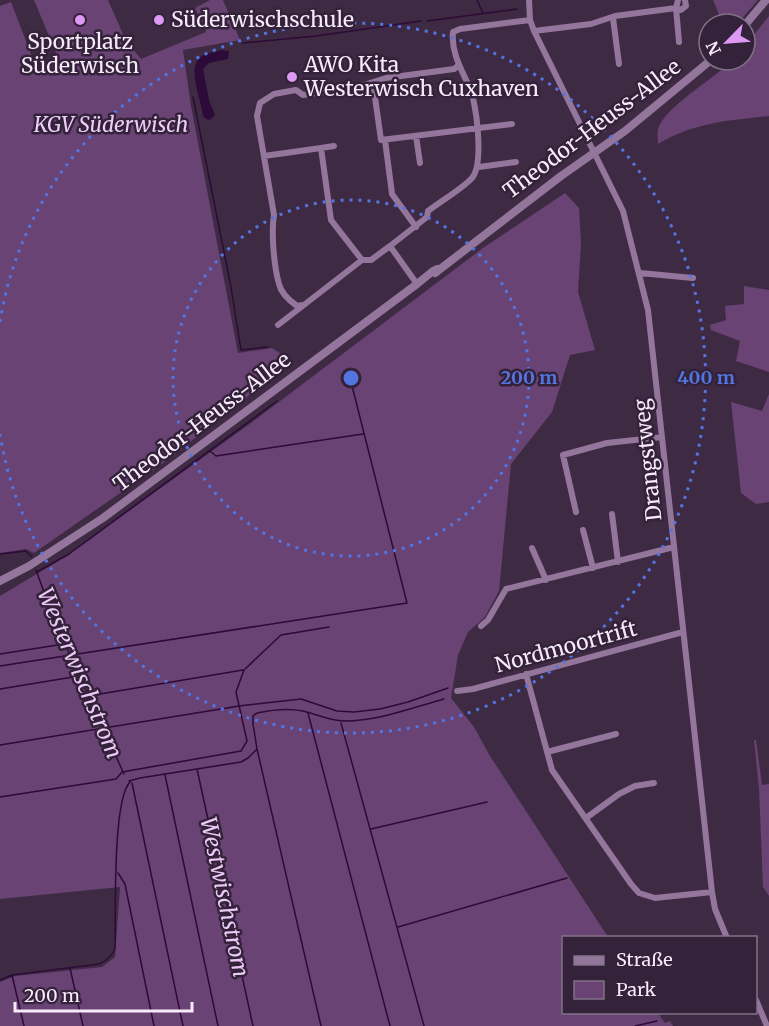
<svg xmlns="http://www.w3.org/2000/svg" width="769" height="1026" font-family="Merriweather,serif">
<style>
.green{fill:#684373}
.water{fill:#2e0a38}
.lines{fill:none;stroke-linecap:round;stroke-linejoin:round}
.stream{stroke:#2e0a38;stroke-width:1.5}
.minor{stroke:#94769d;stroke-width:6}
.tertiary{stroke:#94769d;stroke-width:8}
.ring{fill:none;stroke:#5475e1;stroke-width:3;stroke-dasharray:3 6}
.poi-dot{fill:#dd99f3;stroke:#332239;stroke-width:2}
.labels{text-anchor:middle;stroke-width:5;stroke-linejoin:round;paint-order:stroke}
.poi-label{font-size:21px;fill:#f7ebfb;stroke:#332239;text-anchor:start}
.park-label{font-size:21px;font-style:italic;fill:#efcdfa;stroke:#332239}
.street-label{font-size:21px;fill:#f7ebfb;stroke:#332239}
.water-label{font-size:22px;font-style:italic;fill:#eccaf8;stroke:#332239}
.centre{fill:#5475e1;stroke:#332239;stroke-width:3}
.ring-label{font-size:18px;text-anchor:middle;font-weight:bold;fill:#5475e1;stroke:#332239;stroke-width:5;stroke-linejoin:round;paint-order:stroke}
</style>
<rect width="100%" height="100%" fill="#3e2b43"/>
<path class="green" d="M34,0H108L126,41L141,59L206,32L195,8L210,0H223L240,40L183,50L191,106L238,353L272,348L290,360L286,366L166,461L34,553L26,549L0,553V6L11,2L35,65L60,62Z
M713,0H758L737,24H723Z
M769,16V116C727,121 696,122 658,144C658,140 657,133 658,129C666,105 714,80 732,60H745V46Z
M565,193L579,208L581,243L578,292L595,350L570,355L552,412L511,464L499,591L485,617L468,632L458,655L451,698L474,727L490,756L608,937L564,938V1012L658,1013L665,1023L670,1021L673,1026H0V982L15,976L102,967L115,957L120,887L0,899V596L65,557L251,423L483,248Z
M744,286L769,290V372L736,361L740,341L711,330L710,325L726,320L725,306L744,304Z
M769,394V502L756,504L741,493L731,402L762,411Z
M754,740H756L762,785L769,784V896L763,887L759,789Z"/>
<path class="water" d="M221,50L229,51L228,59L209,63L203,69L209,100L215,115L210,120L206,119L203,116C202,100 185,66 202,56C207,53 215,52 221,50Z"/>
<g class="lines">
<path class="stream" d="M477,0L483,13
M427,21L517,9
M243,43L316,36L421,21
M193,97L231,287L241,350L268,347
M210,451L216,456L363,434
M0,554L26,551L32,557
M36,570L55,622L124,774
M37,572L69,554L277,401
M0,654L64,644
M0,666L407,603L348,370
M0,689L79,676
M88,696L243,670
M308,713L390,1026
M341,723L424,1026
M0,745L239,706L301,699L337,711L354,712L380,709L408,702L448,688
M257,749L321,1026
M197,769L253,1026
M165,775L218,1026
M129,781L140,778L241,762L248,758L257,749L253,724V716L257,713C271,710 288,708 303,711C316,714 330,721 344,721C379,721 411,708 444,699
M132,783L183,1026
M0,797L116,779L122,772L241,751L247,741L236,692L244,670L281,635L329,627
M371,829L487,802
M118,873L125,884L154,1026
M398,927L567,878
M70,968L83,1026
M12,975L24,1026
M0,980L12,975L99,964C107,961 111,957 115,949C116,919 112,800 130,782
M635,1026L657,1021"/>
<path class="minor" d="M529,0L530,20L534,31L623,211L648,310L712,892L715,909L727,938
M678,0L676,8L679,42
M613,18L619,64
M534,31L591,24L615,16L676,8L681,10L686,6L685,0
M373,83L381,140L512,124
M416,136L420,163
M385,140L392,194L416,227
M321,148L334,146
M264,156L321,148L331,220L362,260
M479,167L516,162
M640,273L693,278
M417,284L390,246L427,217L428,211C441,201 462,189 472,178C484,164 477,100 468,84C460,67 451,51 453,32L460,29L530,20
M303,305L297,306C290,301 281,293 279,284C274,267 271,232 274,215L257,116L260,103L274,94L296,90L303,95L354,88L386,78L454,69L458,66
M278,325L362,260H371L390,246
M576,512L563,455L607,443L662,437
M612,514L618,562
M583,530L593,568
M532,548L546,580
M481,626L488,620L506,589L674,547
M526,674L552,770L631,884L639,893L655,898L712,892
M457,691L473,689L683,632
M547,752L616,734
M586,818L619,794L635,786L654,783
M756,1000L767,1026"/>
<path class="tertiary" d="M745,25L766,0
M435,273L561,176L625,131L711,60
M0,581L29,566L103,518L417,284L433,271L437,269"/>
</g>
<g class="ring">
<circle cx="351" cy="378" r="178"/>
<path d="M0 322A355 355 0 1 1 0 434"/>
</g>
<g class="poi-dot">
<circle cx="80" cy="20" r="6"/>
<circle cx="159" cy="20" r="6"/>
<circle cx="292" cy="77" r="6"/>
</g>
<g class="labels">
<g class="poi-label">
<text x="171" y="27">Süderwischschule</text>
<text x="80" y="49" text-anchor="middle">Sportplatz<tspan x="80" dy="24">Süderwisch</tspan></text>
<text x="304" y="72">AWO Kita<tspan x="304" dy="24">Westerwisch Cuxhaven</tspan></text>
</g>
<g class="park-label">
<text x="111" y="132">KGV Süderwisch</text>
</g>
<g class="street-label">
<text transform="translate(592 129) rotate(-37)" y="7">Theodor-Heuss-Allee</text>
<text transform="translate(202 422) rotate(-37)" y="7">Theodor-Heuss-Allee</text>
<text transform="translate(648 460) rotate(-96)" y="7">Drangstweg</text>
<text transform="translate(566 647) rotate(-15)" y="7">Nordmoortrift</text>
</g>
<g class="water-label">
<text transform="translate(80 673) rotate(67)" y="8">Westerwischstrom</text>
<text transform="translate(225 897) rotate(78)" y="8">Westwischstrom</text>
</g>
</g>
<circle cx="351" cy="378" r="9" class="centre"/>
<g class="ring-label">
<text x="529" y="384">200 m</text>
<text x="706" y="384">400 m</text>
</g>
<rect x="562" y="936" width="195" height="78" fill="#332239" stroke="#817287" stroke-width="1.5"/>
<rect x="574" y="956" width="30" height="9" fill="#94769d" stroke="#817287" stroke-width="1.5"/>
<text x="616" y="966" font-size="18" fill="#f7ebfb">Straße</text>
<rect x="574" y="981" width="30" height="18" fill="#684373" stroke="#817287" stroke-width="1.5"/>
<text x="616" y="996" font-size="18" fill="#f7ebfb">Park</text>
<g transform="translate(727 42) rotate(245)"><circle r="28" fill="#332239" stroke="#817287" stroke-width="1.5"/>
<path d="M0-4.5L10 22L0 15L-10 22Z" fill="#dd99f3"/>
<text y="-9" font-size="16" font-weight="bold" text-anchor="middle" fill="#f7ebfb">N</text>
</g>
<path d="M15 1002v9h177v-9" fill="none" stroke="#f7ebfb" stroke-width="3"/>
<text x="24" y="1002" font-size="18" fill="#f7ebfb" stroke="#332239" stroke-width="4.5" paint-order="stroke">200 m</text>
</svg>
